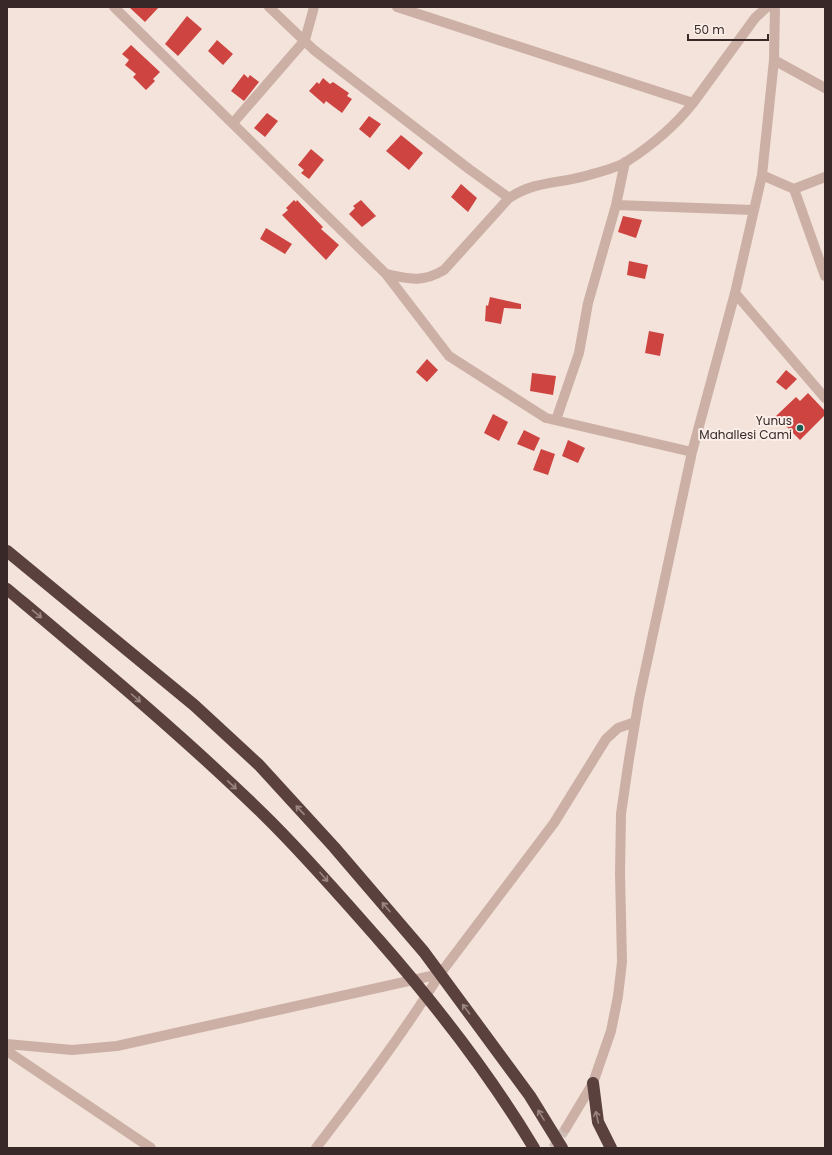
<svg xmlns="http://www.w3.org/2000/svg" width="832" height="1155" font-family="Poppins,sans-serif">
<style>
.building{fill:#cd4440}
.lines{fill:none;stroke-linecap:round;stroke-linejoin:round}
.minor-tunnel{stroke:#cebeb7;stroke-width:10;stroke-dasharray:10 5;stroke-linecap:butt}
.minor{stroke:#ccb0a6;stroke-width:10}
.highway{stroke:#5a413e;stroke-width:12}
.oneway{stroke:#9a8682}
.poi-dot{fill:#1a5c53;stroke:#fbeee8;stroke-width:1.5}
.labels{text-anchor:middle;stroke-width:4;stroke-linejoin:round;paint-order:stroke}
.poi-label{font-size:12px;fill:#382928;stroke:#fbeee8;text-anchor:end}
</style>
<rect width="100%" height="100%" fill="#f3e3db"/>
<path class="building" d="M129,7H159L145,22Z
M187,16L202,29L178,56L165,44Z
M217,40L233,54L223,65L208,51Z
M131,45L160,72L153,79L155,81L146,90L133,77L136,74L125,65L129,60L122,54Z
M244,74L248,78L250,75L259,82L244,101L231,91Z
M323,78L330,84L333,82L349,93L347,96L352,99L342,113L326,101L324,104L309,91L317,82L319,84Z
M267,113L278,121L265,137L254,128Z
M369,116L381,124L370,138L359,129Z
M401,135L423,153L409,170L386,151Z
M311,149L324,160L309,179L301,173L304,170L298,165Z
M461,184L477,198L468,212L451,197Z
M294,200L296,202L297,200L323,227L321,229L339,245L326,260L282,215L288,210L286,208Z
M361,200L376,216L362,227L349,214L355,208L353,206Z
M623,216L642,220L636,238L618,232Z
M266,228L292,244L285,254L260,239Z
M629,261L648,265L645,279L627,275Z
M490,297L521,304V309L504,308L501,324L485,321L486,305L488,306Z
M649,331L664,334L660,356L645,353Z
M427,359L438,370L427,382L416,372Z
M786,370L797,379L786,390L776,382Z
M532,373L556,376L553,395L530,391Z
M808,393L825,411V415L800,440L776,416L796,397L800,401Z
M493,414L508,422L499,441L484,433Z
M524,430L540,438L534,451L517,444Z
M568,440L585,448L578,463L562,456Z
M541,449L555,454L548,475L533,470Z"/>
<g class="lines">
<path class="minor-tunnel" d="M553,1148L566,1128"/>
<path class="minor" d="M114,7L386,274L449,356L546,418L692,452
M269,7L314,50L469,169L509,198
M397,7L693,103L755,18L767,7
M774,60L825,88
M233,123L305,40L314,7
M762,175L794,189L825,177
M794,189L825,276
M616,205L625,162
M386,274C410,279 422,283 444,270L509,198C536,180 560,184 589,175C600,172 616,168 626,162C651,146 675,126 693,103
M735,293L825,398
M556,420L579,353L588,303L616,205L753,210
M7,1044L72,1050L117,1046L440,974
M7,1051L151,1148
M566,1128L593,1083L611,1031L618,996L622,962L620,873L621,814L629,759L639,699L692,452L735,293L762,175L774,60L775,7
M316,1148C359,1092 403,1034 440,974L554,823L606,739L618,728L635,722"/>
<path class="highway" d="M7,551L194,705L259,765L334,847L424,952L530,1096L562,1148
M7,589C94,662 182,735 263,814C304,854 341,897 379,940C436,1005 489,1073 534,1148
M593,1083L598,1122L611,1148"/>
</g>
<defs><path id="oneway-shaft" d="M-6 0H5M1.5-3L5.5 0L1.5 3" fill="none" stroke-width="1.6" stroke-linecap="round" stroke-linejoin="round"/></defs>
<g class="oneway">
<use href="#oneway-shaft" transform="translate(37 614) rotate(40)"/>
<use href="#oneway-shaft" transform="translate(136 698) rotate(41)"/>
<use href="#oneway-shaft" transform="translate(232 785) rotate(43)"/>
<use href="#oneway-shaft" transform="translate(300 810) rotate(-133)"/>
<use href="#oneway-shaft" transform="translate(324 877) rotate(49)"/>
<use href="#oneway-shaft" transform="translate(386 907) rotate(-131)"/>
<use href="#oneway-shaft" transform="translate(466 1009) rotate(-127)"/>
<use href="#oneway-shaft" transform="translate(541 1115) rotate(-122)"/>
<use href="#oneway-shaft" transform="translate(597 1117) rotate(-103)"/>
</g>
<circle class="poi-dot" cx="800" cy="428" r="4"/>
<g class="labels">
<g class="poi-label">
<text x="792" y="425">Yunus<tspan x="792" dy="14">Mahallesi Cami</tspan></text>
</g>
</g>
<rect width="832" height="1155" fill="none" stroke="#382928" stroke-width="16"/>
<path d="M688 34v6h80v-6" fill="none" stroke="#382928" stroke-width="2"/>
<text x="694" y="34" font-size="12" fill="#382928" stroke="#fbeee8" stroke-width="3" paint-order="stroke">50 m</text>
</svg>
